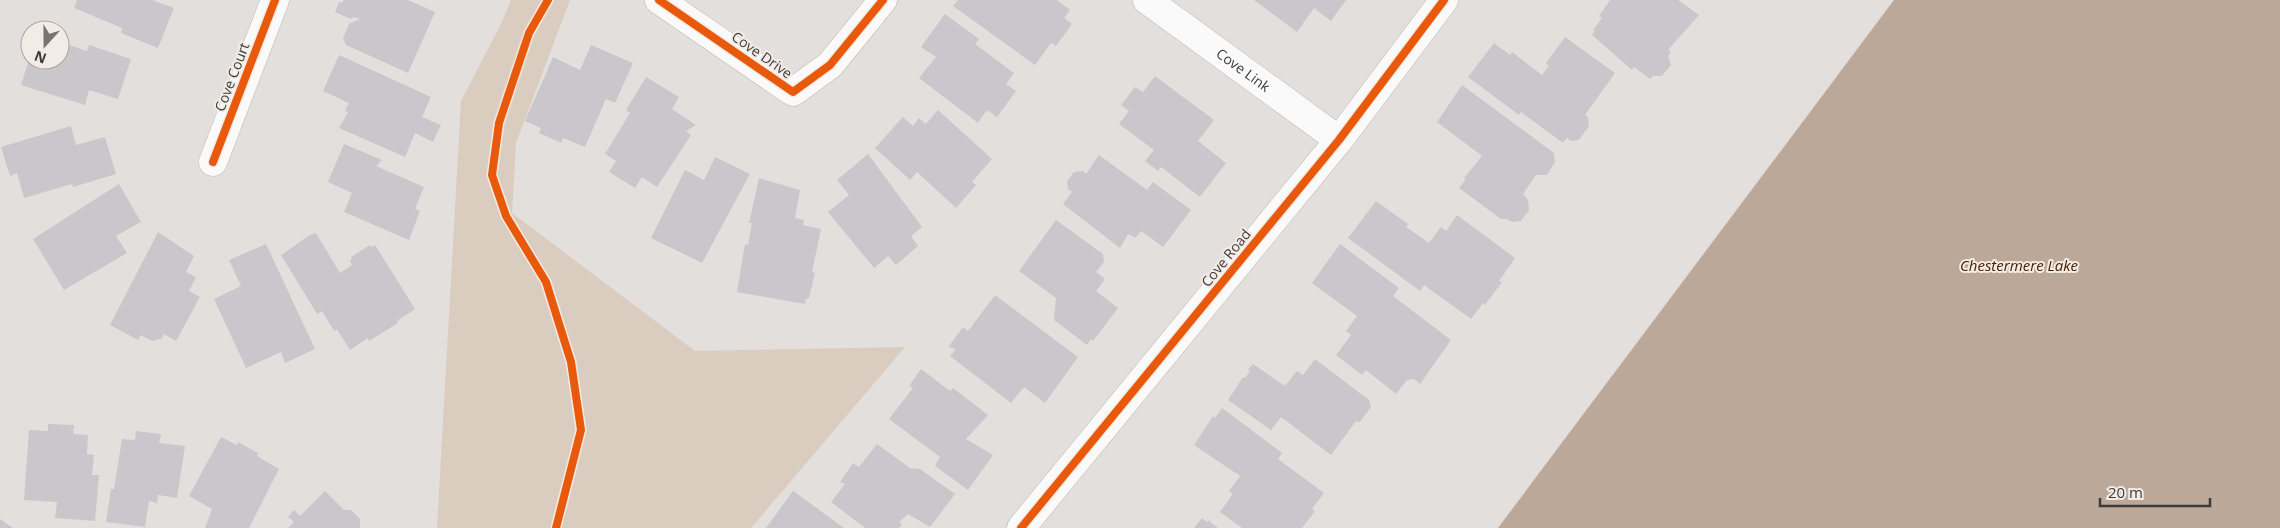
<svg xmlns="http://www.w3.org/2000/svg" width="2280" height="528" font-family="'Open Sans',sans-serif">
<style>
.green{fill:#dbccc0}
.water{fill:#bca899}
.building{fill:#cac7cc}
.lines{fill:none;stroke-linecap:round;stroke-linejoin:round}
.minor-casing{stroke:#bebbb9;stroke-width:29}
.minor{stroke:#fbfafa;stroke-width:28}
.cycleway-casing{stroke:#f3ece6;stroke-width:11}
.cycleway{stroke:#e8590c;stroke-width:8}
.labels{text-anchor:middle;stroke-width:4;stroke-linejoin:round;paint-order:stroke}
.street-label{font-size:14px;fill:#3d3a38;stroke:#f3ece6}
.water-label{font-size:15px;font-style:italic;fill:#462000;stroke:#f3ece6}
</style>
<rect width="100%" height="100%" fill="#e3dfdc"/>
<path class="green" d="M511,0H570L516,143L512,213L695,351L905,347L751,528H437L461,101L502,22Z"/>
<path class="water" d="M1894,0H2280V528H1498Z"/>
<path class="building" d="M77,0H152L174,8L158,48L121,33L122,28L74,8Z
M344,0H408L435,12L408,73L346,45L343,38L349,24L360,19L353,17L351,19L335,12L339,2L342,3Z
M958,0H1057L1070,10L1064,18L1072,24L1056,46L1051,43L1035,65L953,6Z
M1254,0H1346L1331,21L1314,8L1297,32Z
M1610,0H1678L1699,15L1668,50L1671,52L1668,56L1671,65L1662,76H1653L1650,79L1634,67L1632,70L1592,35L1595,31L1593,30L1602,18L1599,16Z
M945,14L979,39L975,44L1014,73L1006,84L1016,91L997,117L987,110L978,123L919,78L936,57L921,47Z
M1565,37L1615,73L1585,115L1588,117L1589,126L1579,140L1571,141L1567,138L1563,143L1521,112L1519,115L1468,77L1494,43L1510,55L1512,52L1542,75L1549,66L1546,63Z
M60,42L87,51L89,45L131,59L118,99L89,90L85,105L21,85L29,60H60Z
M591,45L633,63L615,103L606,99L585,147L563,138L561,143L539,133L541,128L525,121L553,57L580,70Z
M339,55L431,97L422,117L441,125L433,142L415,133L405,157L339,128L348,112L345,111L349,103L323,91Z
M1155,76L1214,120L1198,141L1226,163L1200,197L1161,167L1158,171L1145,161L1154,150L1119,124L1129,111L1121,105L1135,87L1143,92Z
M646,77L679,97L672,109L696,125L686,131L691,135L657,187L642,177L635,188L609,172L616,161L605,154L630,113L626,110Z
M1462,85L1554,153L1555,162L1547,175H1536L1523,194L1528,200L1529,210L1521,221L1512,222L1507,219H1501L1459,188L1466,179L1464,178L1482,156L1437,122Z
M938,110L992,159L972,182L976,185L956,208L917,172L910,180L875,148L903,117L913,126L919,118L926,124Z
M71,126L76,145L105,137L116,174L73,187L72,184L24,198L17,173L10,176L1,147Z
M344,144L382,160L376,166L424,187L415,209L420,211L409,240L344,212L352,193L328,182Z
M868,154L922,227L911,236L918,246L896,265L888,256L874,268L828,212L849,195L837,180Z
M1099,155L1147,190L1153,182L1191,210L1163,247L1141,231L1135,238L1128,234L1120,248L1063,204L1072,192L1068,189L1067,181L1074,172L1083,171L1086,174Z
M715,157L750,174L702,263L651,238L685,170L704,180Z
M759,178L800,190L795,218L804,220L803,225L821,229L812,272L815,273L809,298L806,299L805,304L737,292L745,244L748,245L752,223H749Z
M119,184L141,222L116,236L127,253L64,290L33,239Z
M1376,201L1408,224L1406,227L1429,243L1441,227L1446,231L1457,215L1515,258L1499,281L1502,282L1485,305L1483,303L1471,319L1424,285L1420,291L1348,238Z
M1056,220L1103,254L1104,262L1096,272L1105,279L1096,291L1118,308L1093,341L1091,339L1087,345L1054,320L1056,298L1019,271Z
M158,232L194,256L186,272L196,277L189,291L200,297L176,341L164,334L161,339L152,341L141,335L138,340L110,325Z
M316,233L340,273L352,265L350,261L352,258L351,257L370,245L371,247L375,245L415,309L397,321L398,323L369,341L368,338L350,350L337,329L334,331L322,311L317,314L281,255L310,235Z
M266,244L315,349L285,363L281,352L246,368L214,299L241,286L229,260Z
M1340,244L1399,288L1393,296L1451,340L1420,384L1414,379L1407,380L1396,394L1366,370L1362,375L1336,355L1351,335L1346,331L1357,316L1312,283Z
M995,295L1078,357L1045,403L1024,387L1011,403L950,356L955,350L949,346L963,327L968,331Z
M1315,359L1369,400L1371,407L1360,422L1356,421L1331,455L1281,417L1271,430L1228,400L1243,377L1245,378L1250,371L1248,369L1253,364L1285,386L1297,371L1303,375Z
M921,369L950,391L953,388L988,415L966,439L993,455L968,490L935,466L940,457L889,419L913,388L909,386Z
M1222,408L1282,453L1278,459L1324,493L1312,509L1315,511L1302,528H1242L1220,512L1233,494L1229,491L1240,476L1194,445L1213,416L1215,418Z
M48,424L74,425L73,434L88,435L87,454L94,455L92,475H99L95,521L55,518L57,502L24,500L29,430L48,431Z
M136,431L161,434L159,443L185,446L177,498L158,495L157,503L149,501L145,527L106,522L111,489H114L122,439L135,440Z
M221,437L237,445L238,442L258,453L257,456L279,469L249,528H205L212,509L189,496Z
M877,444L910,468L920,469L955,494L930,527L908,514L899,522L902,524L899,528H865L831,502L845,484L840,482L853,463L859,467Z
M325,491L344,510H351L360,519V528H288L294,522L288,517L294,510L300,516Z
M793,491L796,493L844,528H766Z
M1202,518L1207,522L1208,520L1218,528H1194Z
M0,519L13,528H0Z"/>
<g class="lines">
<g class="minor-casing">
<g id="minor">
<path d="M659,0L793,92L830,65L883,0"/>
<path id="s1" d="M1147,0L1339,140"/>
<path d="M213,162L275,0"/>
<path d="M1021,528L1339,140L1444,0"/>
</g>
</g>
<use href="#minor" class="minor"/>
<g class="cycleway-casing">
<path id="cycleway" d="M548,0L529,33L499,123L492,175L506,216L546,282L571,362L581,430L556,528
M659,0L793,92L830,65L883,0
M213,162L275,0
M1021,528L1339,140L1444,0"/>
</g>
<use href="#cycleway" class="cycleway"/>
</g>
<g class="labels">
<g class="street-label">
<text transform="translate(762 55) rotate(35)" y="5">Cove Drive</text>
<text dy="5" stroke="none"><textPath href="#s1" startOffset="119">Cove Link</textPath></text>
<text transform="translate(232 77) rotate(-69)" y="5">Cove Court</text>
<text transform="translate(1226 258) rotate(-51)" y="5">Cove Road</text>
</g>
<g class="water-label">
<text x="2019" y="271">Chestermere Lake</text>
</g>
</g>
<g transform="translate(45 45) rotate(201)"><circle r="24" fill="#f3ece6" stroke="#aaa5a0"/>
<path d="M0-4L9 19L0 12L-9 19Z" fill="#777471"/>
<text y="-8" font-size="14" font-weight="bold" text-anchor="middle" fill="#3d3a38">N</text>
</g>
<path d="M2100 498v8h110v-8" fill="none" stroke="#3d3a38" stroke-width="2.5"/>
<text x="2108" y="498" font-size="15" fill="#3d3a38" stroke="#f3ece6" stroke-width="4" paint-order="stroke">20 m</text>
</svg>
